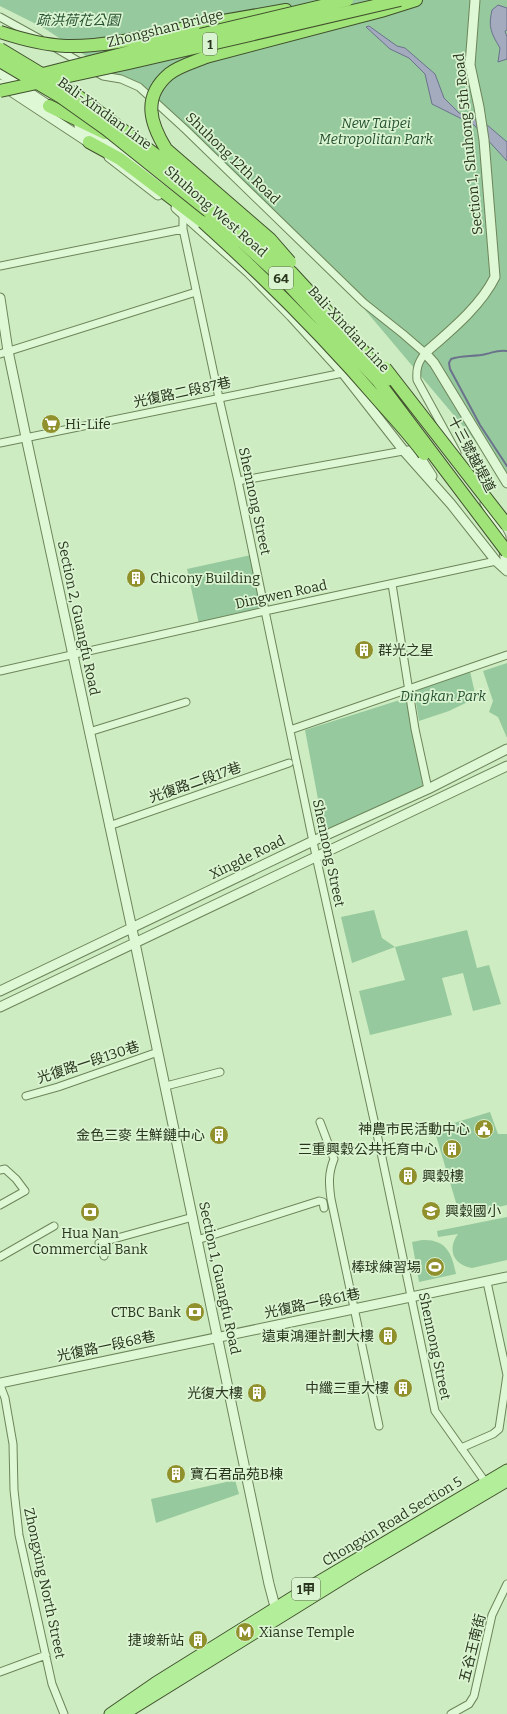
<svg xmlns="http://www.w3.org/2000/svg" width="507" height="1714" font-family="Bitter,'Noto Sans TC',serif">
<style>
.green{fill:#96c99d}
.water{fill:#a4abbe;stroke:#6b738c}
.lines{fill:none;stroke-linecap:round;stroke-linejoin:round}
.stream{stroke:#6b738c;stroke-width:2}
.minor-casing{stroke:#6d855a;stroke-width:9}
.tertiary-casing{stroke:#6d855a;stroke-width:11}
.primary-casing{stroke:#41522e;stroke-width:13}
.trunk-casing{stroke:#41522e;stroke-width:14}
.minor{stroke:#def7d4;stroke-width:7}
.tertiary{stroke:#def7d4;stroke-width:9}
.primary{stroke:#b3ee9a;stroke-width:11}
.trunk{stroke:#a0e378;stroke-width:12}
.trunk-bridge-casing{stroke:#41522e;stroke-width:14;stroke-linecap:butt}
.trunk-bridge{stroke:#a0e378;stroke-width:12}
.labels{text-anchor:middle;stroke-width:3.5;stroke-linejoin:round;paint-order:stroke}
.shield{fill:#daf4d1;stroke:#5e6e53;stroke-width:1}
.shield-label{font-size:13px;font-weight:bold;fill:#29351d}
.park-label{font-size:14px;font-style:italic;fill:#255030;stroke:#daf4d1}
.street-label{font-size:14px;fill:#29351d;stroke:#daf4d1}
.poi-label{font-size:14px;fill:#29351d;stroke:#daf4d1;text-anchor:end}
</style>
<rect width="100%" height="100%" fill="#ceecc1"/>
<path class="green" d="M0,0H507V482L468,432L339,279L180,119L44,28L0,6Z
M251,555L261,609L199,624L187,569Z
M507,663V738L498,717L489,712L493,701L483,671Z
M470,671L476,698L449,711L419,721L414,690Z
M406,698L423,787L324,831L305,730Z
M374,910L382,938L395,947L467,930L477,968L489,965L501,1004L473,1011L463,973L442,978L452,1015L370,1035L359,991L405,980L395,947L352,963L341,917Z
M490,1112L498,1134H507V1205L460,1216L434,1129Z
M507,1217V1260L472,1268C453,1265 447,1249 458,1234L438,1237L437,1231Z
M422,1240C447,1239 452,1254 456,1274L419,1282L412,1242Z
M235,1480L239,1494L156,1523L151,1499Z"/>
<path class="water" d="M498,5L507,8V30L505,31L507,37V59L498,62L500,48C491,33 488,27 492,10Z
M369,26L397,46L405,48L435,74L444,98L459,113L486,124L507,142V161L474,125L432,104L425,74L409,58L390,49L366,27Z"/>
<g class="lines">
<path class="stream" d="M507,351C496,350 495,352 486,354C474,357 462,355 451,359L449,363L450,369L480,425L507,466"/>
<g class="minor-casing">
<path id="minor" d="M0,17L40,39
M54,47L83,64
M94,71L103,76L121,79L139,87L186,130L364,303L403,334L425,353C418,363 416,368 417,380L457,453
M183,214V229L219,398L238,481L316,856L379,1143L435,1411L486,1483
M0,266L183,229
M0,354L196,292
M0,443L343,373
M238,481L414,449
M484,503L502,537L505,570
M392,584L415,729L428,789
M0,671L265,611L496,561
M290,730L507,655
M89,732L186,702
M109,826L289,763
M166,1086L220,1072
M26,1096L58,1087L158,1052
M320,1122L334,1159C328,1174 329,1184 331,1199L379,1426
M0,1170L5,1169L16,1179L25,1191L0,1205
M197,1240L319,1201L323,1202L324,1208
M104,1256L99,1243L193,1217
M0,1257L54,1226
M0,1385L5,1398L13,1444L14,1490L19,1535L52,1684L64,1714
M461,1448L493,1434L499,1429L507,1375L487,1282
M0,1672L46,1655
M451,1714L469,1704L474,1696L492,1615L507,1584"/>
</g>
<g class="tertiary-casing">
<path id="tertiary" d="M475,0L470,65L479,107L484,140L495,277C480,307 450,331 425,353L434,363L507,483
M0,73L54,109
M0,84L94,146
M79,126L126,156L195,209
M109,157L158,195
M176,208L249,273L291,316L343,373L404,451L451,504L496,561L507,571
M0,298L8,351L26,437L135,943L269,1584L277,1614
M415,450L432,476
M0,991L313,841L428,789L507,749
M0,1007L507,766
M0,1383L507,1277"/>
</g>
<g class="primary-casing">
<path id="primary" d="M110,1714L155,1683L301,1592L507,1470
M124,1714L358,1569L507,1481"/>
</g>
<g class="trunk-casing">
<path id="trunk" d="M194,26L286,10
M206,57L381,11L416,0
M49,106L105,133
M89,142L120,159L203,222"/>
</g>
<use href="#minor" class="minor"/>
<use href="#tertiary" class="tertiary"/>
<use href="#primary" class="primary"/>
<use href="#trunk" class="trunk"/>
<g class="trunk-bridge-casing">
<path id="trunk-bridge" d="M0,32C21,39 44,45 66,46C109,47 152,35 194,26
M0,49L78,96L185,177L292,273L360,347L387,380
M206,57C194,62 179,66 169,74C142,97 150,123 166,149L270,239L290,262
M0,61L61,97L106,129L212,214L286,282L378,381L507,552
M39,75L149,47L347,0
M0,91L129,63L400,0
M203,222C266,279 323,336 379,401C394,418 410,435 424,454
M385,368L507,525"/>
</g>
<use href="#trunk-bridge" class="trunk-bridge"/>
</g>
<defs>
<g id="supermarket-disc" transform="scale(1)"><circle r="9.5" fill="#90912c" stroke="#daf4d1"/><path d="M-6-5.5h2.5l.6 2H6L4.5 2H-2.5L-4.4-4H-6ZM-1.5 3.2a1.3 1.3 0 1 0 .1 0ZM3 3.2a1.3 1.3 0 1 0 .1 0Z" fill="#fff"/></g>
<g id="building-disc" transform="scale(1)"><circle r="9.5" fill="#90912c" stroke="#daf4d1"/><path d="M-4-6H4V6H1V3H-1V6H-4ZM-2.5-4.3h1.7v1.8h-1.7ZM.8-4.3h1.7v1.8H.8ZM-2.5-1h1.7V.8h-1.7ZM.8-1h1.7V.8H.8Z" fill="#fff"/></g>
<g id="civic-disc" transform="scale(1)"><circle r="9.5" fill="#90912c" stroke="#daf4d1"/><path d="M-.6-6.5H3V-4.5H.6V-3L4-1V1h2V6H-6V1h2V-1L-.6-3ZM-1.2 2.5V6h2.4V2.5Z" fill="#fff"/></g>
<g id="school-disc" transform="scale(1)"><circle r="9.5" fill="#90912c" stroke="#daf4d1"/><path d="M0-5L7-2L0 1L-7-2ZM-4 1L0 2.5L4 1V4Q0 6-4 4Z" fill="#fff"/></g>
<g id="bank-disc" transform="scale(1)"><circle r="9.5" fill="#90912c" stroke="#daf4d1"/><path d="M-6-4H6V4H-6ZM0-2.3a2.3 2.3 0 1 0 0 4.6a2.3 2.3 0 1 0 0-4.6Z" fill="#fff"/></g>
<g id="stadium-disc" transform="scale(1)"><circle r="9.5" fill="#90912c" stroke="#daf4d1"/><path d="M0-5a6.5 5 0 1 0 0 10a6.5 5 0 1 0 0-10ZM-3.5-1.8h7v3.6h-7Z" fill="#fff"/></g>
<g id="metro-disc" transform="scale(1)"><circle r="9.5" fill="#90912c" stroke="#daf4d1"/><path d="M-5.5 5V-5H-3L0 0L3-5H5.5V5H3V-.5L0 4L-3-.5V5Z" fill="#fff"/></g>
</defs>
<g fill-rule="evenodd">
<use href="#supermarket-disc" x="51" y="424"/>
<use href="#building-disc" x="136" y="578"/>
<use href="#building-disc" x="364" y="650"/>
<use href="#civic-disc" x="484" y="1129"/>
<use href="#building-disc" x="219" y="1135"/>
<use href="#building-disc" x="452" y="1149"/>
<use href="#building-disc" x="408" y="1176"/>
<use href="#school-disc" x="431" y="1211"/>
<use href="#bank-disc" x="90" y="1212"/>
<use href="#stadium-disc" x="435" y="1267"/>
<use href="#bank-disc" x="195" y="1312"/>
<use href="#building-disc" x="388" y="1336"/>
<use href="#building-disc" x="403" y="1388"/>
<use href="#building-disc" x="257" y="1393"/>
<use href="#building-disc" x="176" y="1474"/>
<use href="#metro-disc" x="245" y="1632"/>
<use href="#building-disc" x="198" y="1640"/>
</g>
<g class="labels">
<g class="shield">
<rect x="203" y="33" width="14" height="22" rx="3"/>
<rect x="269" y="267" width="24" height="22" rx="3"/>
<rect x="292" y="1578" width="28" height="22" rx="3"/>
</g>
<g class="shield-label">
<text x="210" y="49">1</text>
<text x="281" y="283">64</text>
<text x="306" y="1594">1甲</text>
</g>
<g class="park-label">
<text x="78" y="25">疏洪荷花公園</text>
<text x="376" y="128">New Taipei<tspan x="376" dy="16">Metropolitan Park</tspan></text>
<text x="443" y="701">Dingkan Park</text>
</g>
<g class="street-label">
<text transform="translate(165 28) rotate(-14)" y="5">Zhongshan Bridge</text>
<text transform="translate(105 113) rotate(36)" y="5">Bali-Xindian Line</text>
<text transform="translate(468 144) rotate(-96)" y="5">Section 1, Shuhong 5th Road</text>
<text transform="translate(233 158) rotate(44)" y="5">Shuhong 12th Road</text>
<text transform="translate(216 211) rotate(41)" y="5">Shuhong West Road</text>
<text transform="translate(349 329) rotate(47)" y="5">Bali-Xindian Line</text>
<text transform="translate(182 392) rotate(-12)" y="5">光復路二段87巷</text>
<text transform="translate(472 454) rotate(62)" y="5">十三號越堤道</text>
<text transform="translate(255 501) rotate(78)" y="5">Shennong Street</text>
<text transform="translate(281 594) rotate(-12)" y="5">Dingwen Road</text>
<text transform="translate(79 618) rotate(78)" y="5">Section 2, Guangfu Road</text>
<text transform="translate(195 782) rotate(-19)" y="5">光復路二段17巷</text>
<text transform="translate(329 853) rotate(78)" y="5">Shennong Street</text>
<text transform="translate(247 857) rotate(-26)" y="5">Xingde Road</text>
<text transform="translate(88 1062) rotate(-18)" y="5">光復路一段130巷</text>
<text transform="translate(220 1278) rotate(78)" y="5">Section 1, Guangfu Road</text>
<text transform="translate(312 1303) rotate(-12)" y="5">光復路一段61巷</text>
<text transform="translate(106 1346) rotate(-12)" y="5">光復路一段68巷</text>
<text transform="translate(435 1346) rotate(78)" y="5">Shennong Street</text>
<text transform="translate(392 1521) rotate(-31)" y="5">Chongxin Road Section 5</text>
<text transform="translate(45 1583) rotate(78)" y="5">Zhongxing North Street</text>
<text transform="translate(472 1648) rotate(-76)" y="5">五谷王南街</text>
</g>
<g class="poi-label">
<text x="65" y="429" text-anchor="start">Hi-Life</text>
<text x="150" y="583" text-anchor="start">Chicony Building</text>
<text x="378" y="655" text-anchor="start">群光之星</text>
<text x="470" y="1134">神農市民活動中心</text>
<text x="205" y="1140">金色三麥 生鮮鏈中心</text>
<text x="438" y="1154">三重興穀公共托育中心</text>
<text x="422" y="1181" text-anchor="start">興穀樓</text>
<text x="445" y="1216" text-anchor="start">興穀國小</text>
<text x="90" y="1238" text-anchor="middle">Hua Nan<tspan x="90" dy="16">Commercial Bank</tspan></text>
<text x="421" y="1272">棒球練習場</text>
<text x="181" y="1317">CTBC Bank</text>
<text x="374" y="1341">遠東鴻運計劃大樓</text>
<text x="389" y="1393">中纖三重大樓</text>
<text x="243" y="1398">光復大樓</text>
<text x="190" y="1479" text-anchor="start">寶石君品苑B棟</text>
<text x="259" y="1637" text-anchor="start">Xianse Temple</text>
<text x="184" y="1645">捷竣新站</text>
</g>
</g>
</svg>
